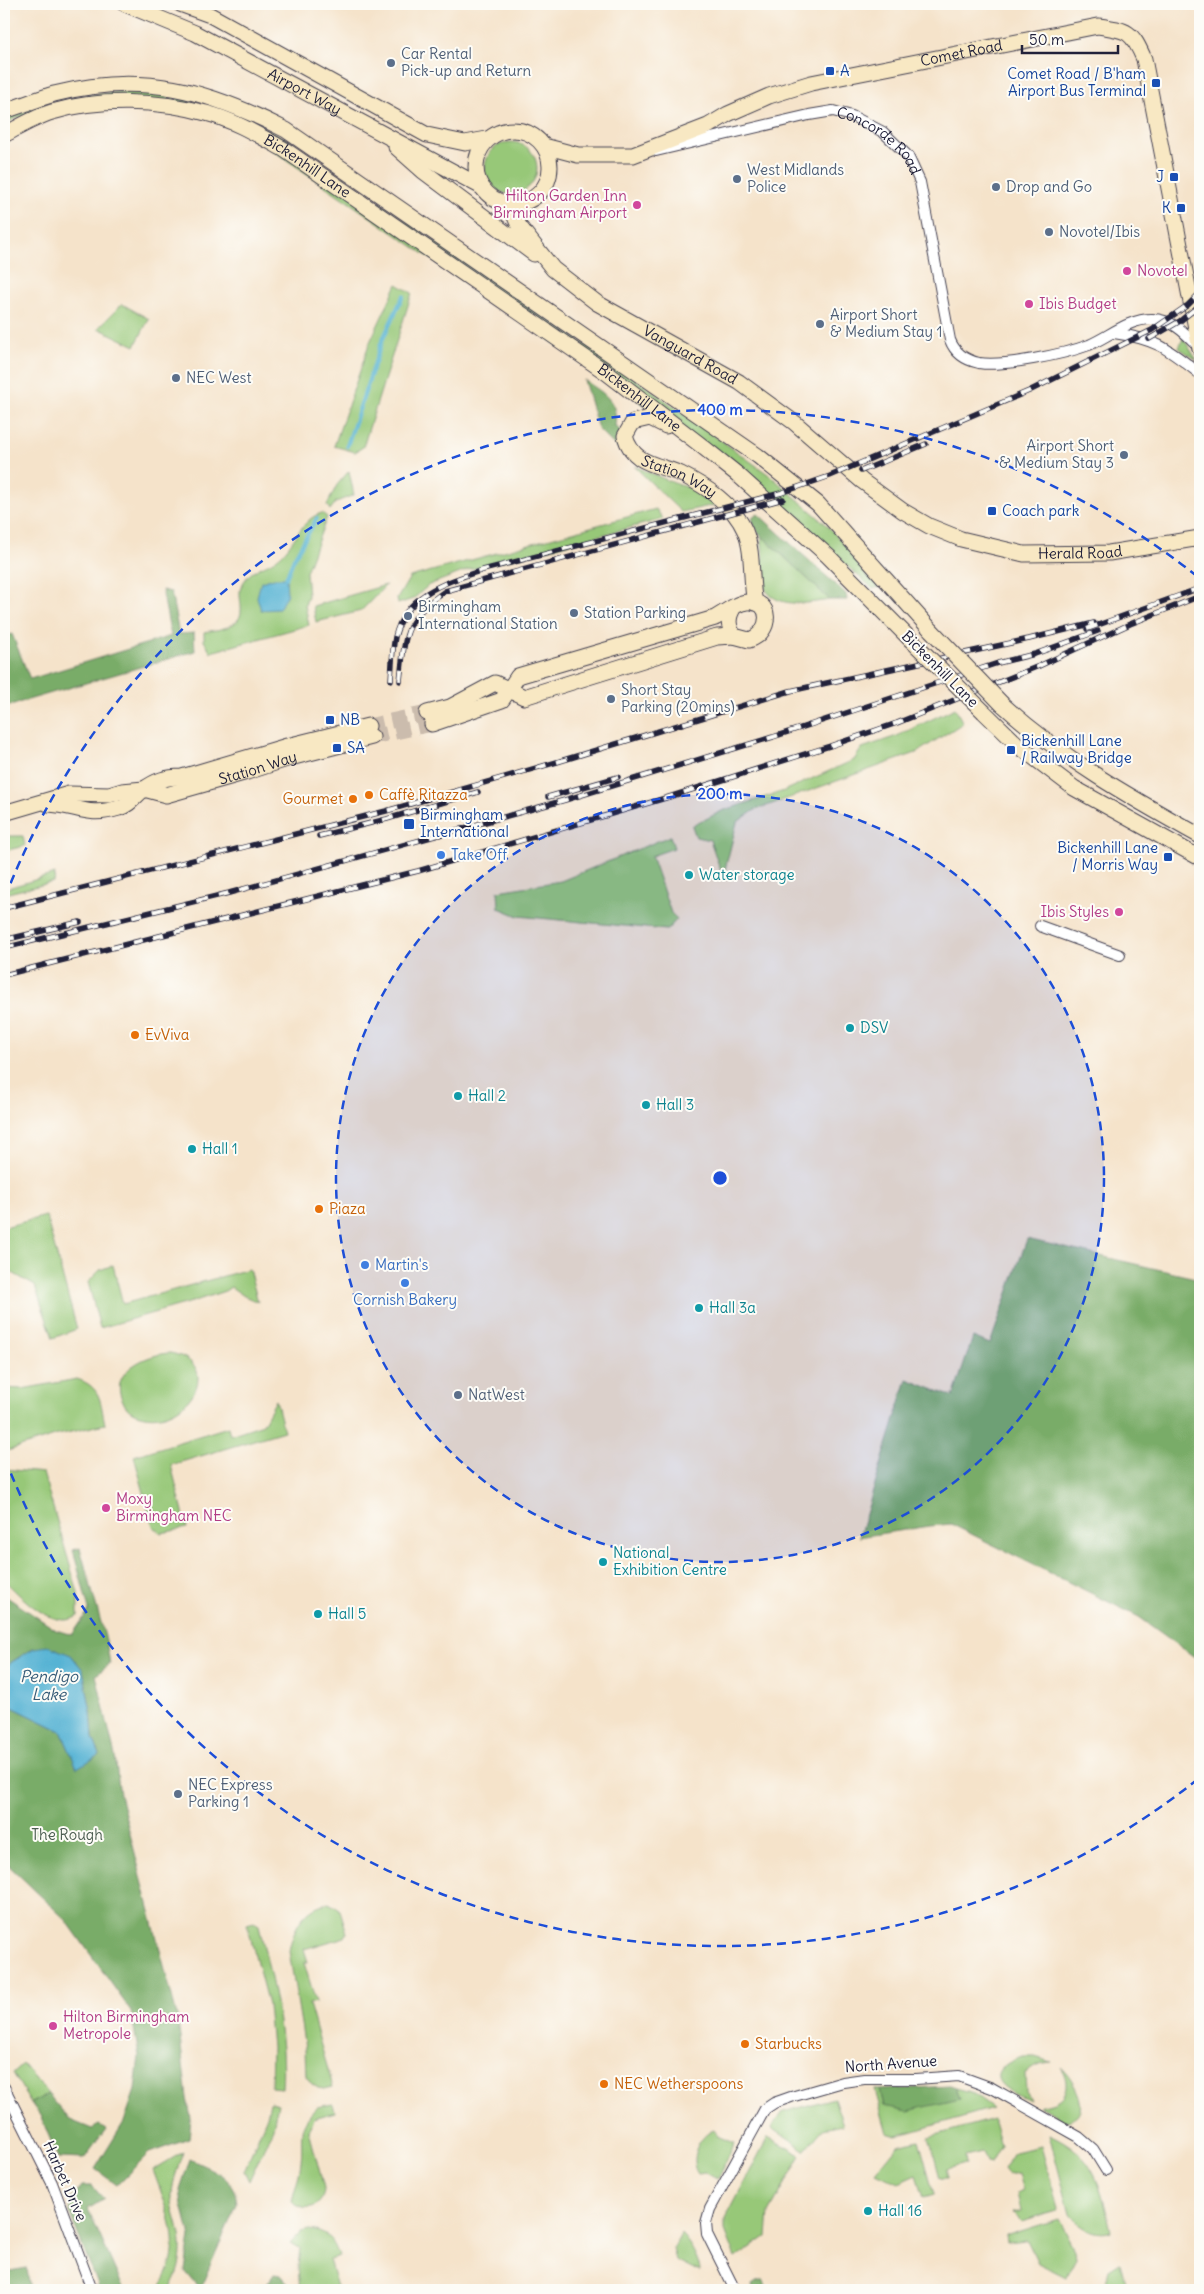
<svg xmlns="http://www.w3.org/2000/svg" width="1204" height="2294" font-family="Delius,sans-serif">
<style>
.green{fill:#97c878;stroke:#5c755a}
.forest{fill:#79ac68;stroke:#4e6752}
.water{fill:#56b3d4;stroke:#3c6a88}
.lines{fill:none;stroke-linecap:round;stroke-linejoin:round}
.stream{stroke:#56b3d4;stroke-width:4}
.secondary-tunnel{stroke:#cbbcad;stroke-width:15;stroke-dasharray:15 8;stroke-linecap:butt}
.street-casing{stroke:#423f50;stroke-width:12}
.secondary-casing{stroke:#423f50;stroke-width:17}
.street{stroke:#fff;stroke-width:10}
.secondary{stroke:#f8e8c3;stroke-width:15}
.rail-casing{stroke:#22223b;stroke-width:5.5}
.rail{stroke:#fdfcf7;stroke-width:4;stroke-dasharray:11;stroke-linecap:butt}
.secondary-bridge-casing{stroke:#423f50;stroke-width:17;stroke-linecap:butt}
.secondary-bridge{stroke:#f8e8c3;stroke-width:15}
.ring{fill:none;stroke:#1d4ed8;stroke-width:2.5;stroke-dasharray:9 6}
.service-dot{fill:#5c6f8a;stroke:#fdfcf7;stroke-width:2}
.transit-dot{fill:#1a4fb4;stroke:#fdfcf7;stroke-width:2}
.hotel-dot{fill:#d1479c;stroke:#fdfcf7;stroke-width:2}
.food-dot{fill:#e8710a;stroke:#fdfcf7;stroke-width:2}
.shop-dot{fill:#3f7fe0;stroke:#fdfcf7;stroke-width:2}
.culture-dot{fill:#0f9aa8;stroke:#fdfcf7;stroke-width:2}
.labels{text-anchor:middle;stroke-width:4;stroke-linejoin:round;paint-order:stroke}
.street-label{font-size:15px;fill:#22223b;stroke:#fdfcf7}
.service-label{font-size:15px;fill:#4e5e75;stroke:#fdfcf7;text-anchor:start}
.transit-label{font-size:15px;fill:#164399;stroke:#fdfcf7;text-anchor:start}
.hotel-label{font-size:15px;fill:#b23c85;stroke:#fdfcf7;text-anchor:start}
.food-label{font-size:15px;fill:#c56008;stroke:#fdfcf7;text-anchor:start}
.shop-label{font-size:15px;fill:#366cbe;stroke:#fdfcf7;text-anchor:start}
.culture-label{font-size:15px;fill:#0d838f;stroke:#fdfcf7;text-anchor:start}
.park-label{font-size:15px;fill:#4b5c50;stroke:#fdfcf7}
.water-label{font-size:16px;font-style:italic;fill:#375c78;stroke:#fdfcf7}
.centre{fill:#1d4ed8;stroke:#fdfcf7;stroke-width:2.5}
.ring-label{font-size:15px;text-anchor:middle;font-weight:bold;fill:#1d4ed8;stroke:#fdfcf7;stroke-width:4;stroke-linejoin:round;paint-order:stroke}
</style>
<rect width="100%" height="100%" fill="#fdfcf7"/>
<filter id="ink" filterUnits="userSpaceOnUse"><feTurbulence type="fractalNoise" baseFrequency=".02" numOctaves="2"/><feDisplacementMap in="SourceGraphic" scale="10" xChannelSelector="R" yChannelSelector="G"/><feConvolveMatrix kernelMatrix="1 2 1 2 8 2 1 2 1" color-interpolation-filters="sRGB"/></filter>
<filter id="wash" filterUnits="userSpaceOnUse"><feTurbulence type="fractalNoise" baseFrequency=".0096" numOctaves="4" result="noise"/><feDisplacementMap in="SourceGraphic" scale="20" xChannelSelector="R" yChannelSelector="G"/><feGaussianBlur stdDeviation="1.12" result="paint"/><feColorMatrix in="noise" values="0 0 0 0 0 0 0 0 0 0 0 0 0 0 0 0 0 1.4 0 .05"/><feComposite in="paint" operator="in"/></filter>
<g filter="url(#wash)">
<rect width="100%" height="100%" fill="#f5e3ca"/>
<path class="green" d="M118,92C185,93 232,109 290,141L651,390L772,477L827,525L882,586L873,589L741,471L214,110L53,106L14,119L4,125V120L10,116L74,97Z
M485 168a26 26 0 1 1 52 0a26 26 0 1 1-52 0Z
M397,284L412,293L363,447L355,452L334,446L370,342Z
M122,304L149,319L135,346L98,328Z
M1183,338L1197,360L1179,348Z
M634,466L674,483L700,491L715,505L681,512Z
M349,471L354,495L336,502L330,510L327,505L337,485Z
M656,509L663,519L468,570L429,585L413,599L398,604L397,599L410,577Z
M322,513L327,517L306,572L308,596L305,605L309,625L211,652L204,641V632C215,630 229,629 237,621C246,612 237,597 241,587C251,566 265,569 280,556C295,543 302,518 322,513Z
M761,535L830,600C808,603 770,611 762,581C760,574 763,566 763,558C763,551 762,543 761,535Z
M386,585L361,611L316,622L313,606Z
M955,708L963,723L916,753L755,810L737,822L723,877L710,840L696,837L692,826L722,811L784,791L854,760L862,748L897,736Z
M4,836H23L25,846L4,851Z
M670,836L674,848L651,856L671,913L677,919L667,930L518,916L499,908L498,891L561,881Z
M55,874L54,882L4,894V889Z
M46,1216L77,1329L53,1338L35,1286L4,1268V1227Z
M113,1265L123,1304L249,1269L258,1302L244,1296L231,1287L225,1291L192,1302L100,1328L88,1282L100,1270Z
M170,1353C228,1364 185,1428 140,1415C132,1413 126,1409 123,1401C107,1372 147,1354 170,1353Z
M77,1379C102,1387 100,1402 105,1424L58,1435L4,1452V1388L22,1389Z
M276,1400L284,1431L171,1465L187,1528L161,1533L153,1526L134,1456L228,1427L230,1435L263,1424Z
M4,1469L43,1473L78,1593V1616C54,1632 20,1596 4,1580Z
M329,1903L340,1910L347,1933L345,1937L304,1949L308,1962L304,1963L316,2002L309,2004L333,2087L324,2089L318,2088L312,2084L306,2076L305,2048L289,1951C293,1929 304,1906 329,1903Z
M254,1922L259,1925C271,1979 286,2033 282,2088L271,2087L272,2047L268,2005L247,1924Z
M1023,2057H1035L1051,2062C1040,2063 1033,2065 1025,2074L1026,2092L1030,2100C1022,2096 1009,2092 1002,2085C988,2070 1012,2060 1023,2057Z
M23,2064L48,2094L31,2103L13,2073Z
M1060,2067C1073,2078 1095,2115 1067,2121L1039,2106C1043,2104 1049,2104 1054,2102C1070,2095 1068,2078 1060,2067Z
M956,2088L971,2092L993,2108L897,2136L887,2133L875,2090H880L884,2106L959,2098Z
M834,2098L843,2125L823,2129L805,2150L772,2128L783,2112Z
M270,2102L278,2104L273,2128L249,2181L244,2171L267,2116Z
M333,2104L335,2112L314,2118L309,2131L324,2188C324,2208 306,2213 292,2201C295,2188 300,2175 301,2162C304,2134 295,2130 317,2107Z
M993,2119L1001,2146L991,2163L986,2162L982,2152L965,2156L966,2164L947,2169V2178H940L929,2137Z
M714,2130L719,2137L735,2143L717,2179L706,2173L698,2174C688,2160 698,2136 714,2130Z
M1049,2134C1095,2154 1101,2186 1111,2231C1095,2237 1079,2227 1070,2214Z
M768,2137L801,2155L769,2213L767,2236L736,2258L725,2230V2219Z
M919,2140L934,2194L924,2197L917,2175L899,2183L876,2172L898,2145Z
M1041,2146L1058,2208L1057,2211L1021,2221L1013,2213L1021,2211L1017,2193L1024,2190L1019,2173L1007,2175L1003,2170L1014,2152Z
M183,2152C178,2168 171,2184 172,2201C173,2212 177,2220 179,2231C184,2249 180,2275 168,2290L160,2287C187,2248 167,2210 153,2170Z
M1059,2219L1075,2250L1076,2258L1066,2277L1038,2263L1027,2240L1006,2242L1005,2236Z
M309,2230C327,2232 334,2240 339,2257L329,2260L338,2290H300L298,2267L300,2247L291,2243L301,2232Z
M681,2234C689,2242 700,2260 700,2272L676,2260L673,2249Z
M1120,2263L1128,2290H1109L1107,2278L1109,2270Z"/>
<path class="forest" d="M584,380C603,393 619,400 615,426L621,431L619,439L621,452L598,429Z
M758,514L846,594L847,600H830L761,535L755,528L752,518Z
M162,590L171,592L179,634L194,633L195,651L4,707L5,636L12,634L30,679L171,636Z
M1027,1239L1200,1279V1661L1139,1617L951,1524L930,1526L859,1537L907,1379L953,1397L973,1337L990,1344Z
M80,1548L106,1640L110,1664L96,1675L115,1756L120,1795L178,2020L187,2098L191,2118L189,2139L149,2153L117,2185L95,2169L124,2122L135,2090L139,2056L131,2011L66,1920L4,1861V1703L61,1731L77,1767L100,1755L93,1738L91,1712L83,1670L71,1655L33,1648L4,1667V1595L56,1630L72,1635L89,1610L73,1550Z
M950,2086L956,2088L960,2099L907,2111L884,2106L880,2090Z
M48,2094L70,2120L92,2129L99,2125L106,2129L84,2159L58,2158L41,2117L31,2103Z
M190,2159C213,2171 235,2175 237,2204L200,2289L185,2271L190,2236L182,2205L180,2189Z
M81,2186H92L104,2199L88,2209L124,2290H100L70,2214L71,2200Z
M27,2268L30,2290H4V2272Z
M274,2274L281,2275L287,2282L286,2290H257L268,2283Z
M758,2281H764L767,2290H753L752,2285Z"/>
<path class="water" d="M274,578H286L287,594L279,609L261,610L257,597L261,582Z
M48,1646L71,1655L83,1670L91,1712L93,1738L100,1755L77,1768L61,1731L4,1703V1667L34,1648Z"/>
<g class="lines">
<path class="stream" d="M347,446L382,341L403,296
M286,578L294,558L317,518"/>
</g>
</g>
<g filter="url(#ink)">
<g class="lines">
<path class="secondary-tunnel" d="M368,726L427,713
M372,737L432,724"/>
<g class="street-casing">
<g id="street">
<path id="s1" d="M656,151L809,115L833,111L852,116L883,132L908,156L920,182L950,340C955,353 965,360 979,363C1003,367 1065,354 1089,345C1110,336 1128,319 1152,319C1173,319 1186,334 1200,348"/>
<path d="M1114,333C1157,339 1168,349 1200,374"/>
<path d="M1040,926L1120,955"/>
<path d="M4,2087L52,2183L92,2290"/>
<path d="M735,2290L707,2234L706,2223L710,2209L765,2109L774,2103L791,2097L843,2082L864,2079H916L959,2076L992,2088L1079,2137L1093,2149L1106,2170"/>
</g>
</g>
<g class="secondary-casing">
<g id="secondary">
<path id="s2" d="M125,4L195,33L480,186"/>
<path d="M180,4L210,15L427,135L465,143L487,139"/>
<path d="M4,111C21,106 37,99 54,94C142,71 208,90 286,130L758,456L818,504L931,630"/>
<circle cx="513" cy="167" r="37"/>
<path id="s3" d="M4,135C19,127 35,117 52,112C100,98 158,100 206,113C234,120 260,136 285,150L607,373L698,443L737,474L828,556L910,639"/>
<path id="s4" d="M544,146L578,155H633L708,126L728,114L769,96L811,83L1098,26C1128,30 1132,31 1144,59L1200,349"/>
<path d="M396,147L423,171L534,254"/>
<path id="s5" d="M510,205L519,226L553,269L597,303L739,382L795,423L862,481L903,511L929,526L961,539L1024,554L1109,553L1200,538"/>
<path id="s6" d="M666,426L650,418L633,422L625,436C633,465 658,464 681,474C707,487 733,504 745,531C754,553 750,580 755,603"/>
<path d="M1002,704C1064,760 1128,796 1200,836"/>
<path d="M984,712L1020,747L1074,788L1200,858"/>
<path d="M427,713L450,707L495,683L524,697L717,637L734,636"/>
<path d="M432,724L502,700L518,676L715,618C724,613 736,603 747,602C772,598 773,633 749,640L734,636C728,626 727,618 734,607"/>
<path d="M48,804C77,805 87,818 119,808C130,805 135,796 143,790C156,780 167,777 182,777L287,746L368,726"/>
<path id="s7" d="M4,813L69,794L109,795L122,791L144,789L166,795L247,772L290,758L372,737"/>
</g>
</g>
<use href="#street" class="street"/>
<use href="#secondary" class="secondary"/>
<g class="rail-casing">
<path id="rail" d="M1149,339L1180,321L1200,305
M861,471L926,444
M1087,629L1200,588
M391,680C392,666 392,651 395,637C406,593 446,582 483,570L781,493L830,476L1029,391L1152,330L1188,305L1200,293
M400,681C405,634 404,619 445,591L783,499
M548,797L618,777
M319,836L387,819L478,792
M4,908L386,811L557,762L790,691L1029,639L1094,623
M4,940L80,922
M4,948L229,893L565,800L773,737L998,663L1035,654L1098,631
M4,975L418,871L669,797L830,746L897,723L1039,666L1130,624L1200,596"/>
</g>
<use href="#rail" class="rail"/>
<g class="secondary-bridge-casing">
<path id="secondary-bridge" d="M931,630L1002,704
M910,639L984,712"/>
</g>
<use href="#secondary-bridge" class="secondary-bridge"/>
</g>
</g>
<circle cx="720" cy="1178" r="384" fill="#1d4ed8" fill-opacity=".12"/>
<g class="ring">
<circle cx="720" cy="1178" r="384"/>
<path d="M1198 1779A768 768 0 0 1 5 1459M5 897A768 768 0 0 1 1198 577"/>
</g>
<g class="service-dot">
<circle cx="391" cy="63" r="5"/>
<circle cx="737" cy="179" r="5"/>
<circle cx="996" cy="187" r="5"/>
<circle cx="1049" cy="232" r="5"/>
<circle cx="820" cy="324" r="5"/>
<circle cx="176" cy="378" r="5"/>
<circle cx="1124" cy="455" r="5"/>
<circle cx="574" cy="613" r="5"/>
<circle cx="408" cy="616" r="5"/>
<circle cx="611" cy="699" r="5"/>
<circle cx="458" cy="1395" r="5"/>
<circle cx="178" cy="1794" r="5"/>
</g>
<g class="transit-dot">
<rect x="825" y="66" width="10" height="10" rx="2.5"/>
<rect x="1151" y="78" width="10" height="10" rx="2.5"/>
<rect x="1169" y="172" width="10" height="10" rx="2.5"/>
<rect x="1176" y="203" width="10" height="10" rx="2.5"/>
<rect x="987" y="506" width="10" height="10" rx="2.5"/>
<rect x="325" y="715" width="10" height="10" rx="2.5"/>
<rect x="332" y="743" width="10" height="10" rx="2.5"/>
<rect x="1006" y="745" width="10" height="10" rx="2.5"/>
<rect x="403" y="818" width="12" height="12" rx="2.5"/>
<rect x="1163" y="852" width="10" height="10" rx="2.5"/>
</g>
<g class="hotel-dot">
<circle cx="637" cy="205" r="5"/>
<circle cx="1127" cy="271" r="5"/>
<circle cx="1029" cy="304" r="5"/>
<circle cx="1119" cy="912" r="5"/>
<circle cx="106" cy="1508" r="5"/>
<circle cx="53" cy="2026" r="5"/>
</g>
<g class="food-dot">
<circle cx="369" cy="795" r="5"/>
<circle cx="353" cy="799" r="5"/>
<circle cx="135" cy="1035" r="5"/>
<circle cx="319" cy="1209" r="5"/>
<circle cx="745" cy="2044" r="5"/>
<circle cx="604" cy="2084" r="5"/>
</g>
<g class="shop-dot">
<circle cx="441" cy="855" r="5"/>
<circle cx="365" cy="1265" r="5"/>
<circle cx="405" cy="1283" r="5"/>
</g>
<g class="culture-dot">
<circle cx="689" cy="875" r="5"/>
<circle cx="850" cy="1028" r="5"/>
<circle cx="458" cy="1096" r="5"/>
<circle cx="646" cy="1105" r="5"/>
<circle cx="192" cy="1149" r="5"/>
<circle cx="699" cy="1308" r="5"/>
<circle cx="603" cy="1562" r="5"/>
<circle cx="318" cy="1614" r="5"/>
<circle cx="868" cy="2211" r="5"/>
</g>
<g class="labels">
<g class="street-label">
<text dy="5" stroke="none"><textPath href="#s4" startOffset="436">Comet Road</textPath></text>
<text dy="5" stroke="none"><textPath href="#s2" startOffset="200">Airport Way</textPath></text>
<text dy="5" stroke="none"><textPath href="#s1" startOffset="238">Concorde Road</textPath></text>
<text dy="5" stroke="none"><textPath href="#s3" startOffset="324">Bickenhill Lane</textPath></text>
<text dy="5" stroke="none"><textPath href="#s5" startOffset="240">Vanguard Road</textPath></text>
<text dy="5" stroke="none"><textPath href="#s3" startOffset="729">Bickenhill Lane</textPath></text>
<text dy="5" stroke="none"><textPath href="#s6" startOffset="122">Station Way</textPath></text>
<text dy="5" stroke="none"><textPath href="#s5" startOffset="690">Herald Road</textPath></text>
<text transform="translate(940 669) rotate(45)" y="5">Bickenhill Lane</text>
<text dy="5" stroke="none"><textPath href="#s7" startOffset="262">Station Way</textPath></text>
<text transform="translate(891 2064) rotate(-4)" y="5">North Avenue</text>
<text transform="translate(65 2181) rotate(66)" y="5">Harbet Drive</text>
</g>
<g class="service-label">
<text x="401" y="59">Car Rental<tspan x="401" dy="17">Pick-up and Return</tspan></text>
<text x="747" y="175">West Midlands<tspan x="747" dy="17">Police</tspan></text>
<text x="1006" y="192">Drop and Go</text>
<text x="1059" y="237">Novotel/Ibis</text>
<text x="830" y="320">Airport Short<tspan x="830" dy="17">&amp; Medium Stay 1</tspan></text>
<text x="186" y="383">NEC West</text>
<text x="1114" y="451" text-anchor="end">Airport Short<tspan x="1114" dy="17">&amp; Medium Stay 3</tspan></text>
<text x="418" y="612">Birmingham<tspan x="418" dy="17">International Station</tspan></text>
<text x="584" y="618">Station Parking</text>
<text x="621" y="695">Short Stay<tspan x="621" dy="17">Parking (20mins)</tspan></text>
<text x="468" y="1400">NatWest</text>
<text x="188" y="1790">NEC Express<tspan x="188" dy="17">Parking 1</tspan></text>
</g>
<g class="transit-label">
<text x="840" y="76">A</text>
<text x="1146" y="79" text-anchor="end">Comet Road / B'ham<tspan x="1146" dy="17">Airport Bus Terminal</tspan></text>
<text x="1164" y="182" text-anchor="end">J</text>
<text x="1171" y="213" text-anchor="end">K</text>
<text x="1002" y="516">Coach park</text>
<text x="340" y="725">NB</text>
<text x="1021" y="746">Bickenhill Lane<tspan x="1021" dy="17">/ Railway Bridge</tspan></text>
<text x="347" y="753">SA</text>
<text x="420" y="820">Birmingham<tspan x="420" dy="17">International</tspan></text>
<text x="1158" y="853" text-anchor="end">Bickenhill Lane<tspan x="1158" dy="17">/ Morris Way</tspan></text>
</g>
<g class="hotel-label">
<text x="627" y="201" text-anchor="end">Hilton Garden Inn<tspan x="627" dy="17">Birmingham Airport</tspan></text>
<text x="1137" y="276">Novotel</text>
<text x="1039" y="309">Ibis Budget</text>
<text x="1109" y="917" text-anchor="end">Ibis Styles</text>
<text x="116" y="1504">Moxy<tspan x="116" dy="17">Birmingham NEC</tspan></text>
<text x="63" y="2022">Hilton Birmingham<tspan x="63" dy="17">Metropole</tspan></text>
</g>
<g class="food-label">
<text x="379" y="800">Caffè Ritazza</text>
<text x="343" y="804" text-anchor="end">Gourmet</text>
<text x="145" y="1040">EvViva</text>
<text x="329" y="1214">Piaza</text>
<text x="755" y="2049">Starbucks</text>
<text x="614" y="2089">NEC Wetherspoons</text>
</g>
<g class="shop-label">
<text x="451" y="860">Take Off</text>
<text x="375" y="1270">Martin's</text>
<text x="405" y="1305" text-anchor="middle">Cornish Bakery</text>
</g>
<g class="culture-label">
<text x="699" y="880">Water storage</text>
<text x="860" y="1033">DSV</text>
<text x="468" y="1101">Hall 2</text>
<text x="656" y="1110">Hall 3</text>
<text x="202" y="1154">Hall 1</text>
<text x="709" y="1313">Hall 3a</text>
<text x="613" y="1558">National<tspan x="613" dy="17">Exhibition Centre</tspan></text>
<text x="328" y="1619">Hall 5</text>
<text x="878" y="2216">Hall 16</text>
</g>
<g class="park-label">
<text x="67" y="1840">The Rough</text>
</g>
<g class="water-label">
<text x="49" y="1682">Pendigo<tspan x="49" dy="18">Lake</tspan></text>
</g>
</g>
<circle cx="720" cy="1178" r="8" class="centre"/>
<g class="ring-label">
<text x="720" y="415">400 m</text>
<text x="720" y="799">200 m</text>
</g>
<rect width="1204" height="2294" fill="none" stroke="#fdfcf7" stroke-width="20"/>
<path d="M1022 45v8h96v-8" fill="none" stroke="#22223b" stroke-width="2.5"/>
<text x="1029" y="45" font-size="15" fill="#22223b" stroke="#fdfcf7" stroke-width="4" paint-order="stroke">50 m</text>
</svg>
